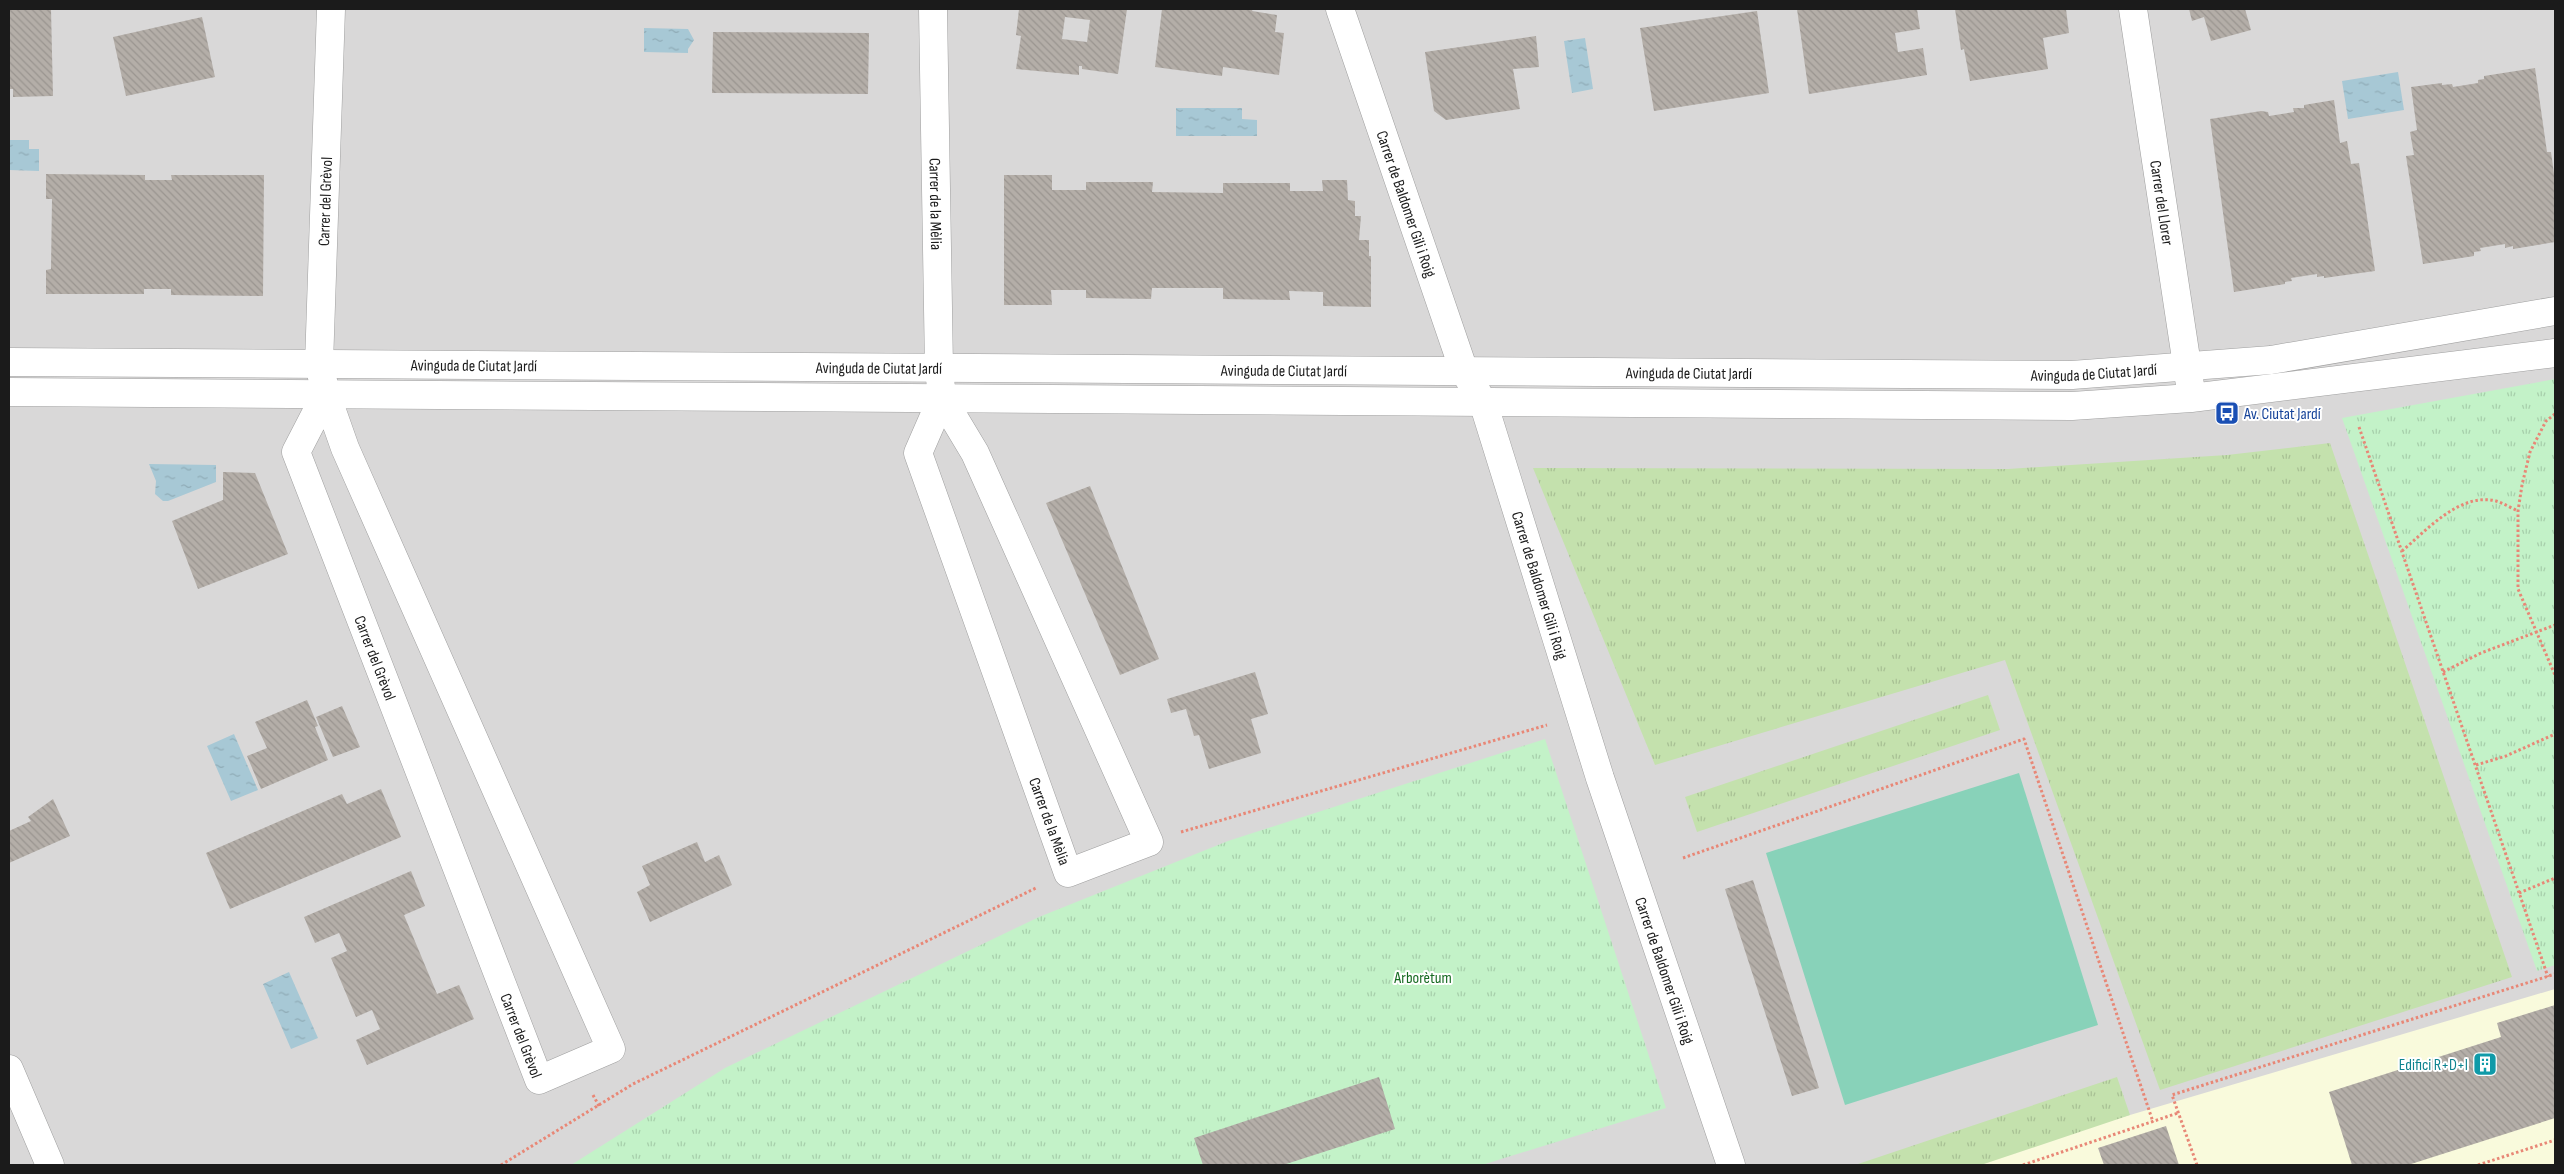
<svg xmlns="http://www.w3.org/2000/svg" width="2564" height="1174" font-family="'Sofia Sans Condensed',sans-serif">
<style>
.residential{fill:#d9d8d8}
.education{fill:#f9fadc}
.grass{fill:url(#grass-tufts)}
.park{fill:url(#park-tufts)}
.pitch{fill:#88d2b9}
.water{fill:url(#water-ripples)}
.building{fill:url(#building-back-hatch);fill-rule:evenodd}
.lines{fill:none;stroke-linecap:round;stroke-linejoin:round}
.street-casing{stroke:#9f9f9f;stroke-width:29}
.path{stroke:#e88776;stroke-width:3;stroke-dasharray:2.5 2.5;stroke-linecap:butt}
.street{stroke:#fff;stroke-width:28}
.labels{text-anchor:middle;stroke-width:4;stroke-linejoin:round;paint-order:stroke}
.street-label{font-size:16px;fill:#1b1b1b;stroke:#fff}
.transit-label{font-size:16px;fill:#164399;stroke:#fff;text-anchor:start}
.park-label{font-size:16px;fill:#176b22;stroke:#fff}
.culture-label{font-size:16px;fill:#0d838f;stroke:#fff;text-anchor:end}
</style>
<defs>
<pattern id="grass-tufts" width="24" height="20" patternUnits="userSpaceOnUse" patternTransform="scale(1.25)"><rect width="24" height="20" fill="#c4e1ad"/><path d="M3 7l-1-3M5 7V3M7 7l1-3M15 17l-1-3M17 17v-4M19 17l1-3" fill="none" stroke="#a8c094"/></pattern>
<pattern id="park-tufts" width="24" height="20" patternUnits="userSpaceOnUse" patternTransform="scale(1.25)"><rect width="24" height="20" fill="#c3f2c8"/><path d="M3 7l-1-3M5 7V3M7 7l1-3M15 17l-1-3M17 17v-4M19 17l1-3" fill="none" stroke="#a7cfab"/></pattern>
<pattern id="water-ripples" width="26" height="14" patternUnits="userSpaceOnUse" patternTransform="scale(1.25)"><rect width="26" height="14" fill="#a7c8d5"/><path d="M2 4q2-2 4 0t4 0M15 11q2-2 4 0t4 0" fill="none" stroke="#8fabb6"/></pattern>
<pattern id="building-back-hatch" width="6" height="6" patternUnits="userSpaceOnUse" patternTransform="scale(1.25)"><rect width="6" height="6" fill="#b4aea8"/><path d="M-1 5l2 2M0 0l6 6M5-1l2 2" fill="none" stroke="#9a9590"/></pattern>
</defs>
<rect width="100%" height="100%" fill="#ece9e2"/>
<path class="residential" d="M9,9H2555V1165H9Z"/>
<path class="education" d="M2555,989V1165H1961L2130,1115Z"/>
<path class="grass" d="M2330,443L2512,977L2160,1090L2005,660L1655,765L1533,468L2008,469L2227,455Z
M1988,695L2000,730L1697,832L1685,797Z
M2117,1077L2130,1115L1981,1165H1855Z"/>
<path class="park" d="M2555,379V965L2537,971L2342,418Z
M1545,739L1666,1108L1482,1165H571L725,1068L1039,917L1228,841Z"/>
<path class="pitch" d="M2019,773L2098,1025L1845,1105L1766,853Z"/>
<path class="water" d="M644,28L688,29L694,40L688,49V53L644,52Z
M1585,38L1593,89L1572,93L1564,41Z
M2398,72L2404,110L2348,119L2342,81Z
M1176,108H1242V119L1257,120V136H1176Z
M9,140H29V149H39V171L9,170Z
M149,464L216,465V482L168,501H163L155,494L156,481Z
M234,734L258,790L231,801L207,746Z
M289,972L318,1038L291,1049L263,984Z"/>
<path class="building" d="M9,9H51L53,96L13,97V89H9Z
M1019,9H1127L1118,74L1082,69V66H1079V75L1016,69L1021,36L1016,35ZM1065,17L1090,20L1087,42L1062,39Z
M1162,9H1253L1252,11L1277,15L1275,32L1284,33L1279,75L1223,67L1222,76L1155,67Z
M1797,9H1917L1920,29L1895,33L1898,52L1923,48L1927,75L1809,94Z
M1955,9H2066L2069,33L2043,38L2048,69L1970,81L1964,49L1961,50Z
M2189,9H2245L2251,30L2211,41L2204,17L2192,21Z
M1757,11L1769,93L1654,111L1640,28Z
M202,17L215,77L126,96L113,37Z
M713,32L869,33L868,94L712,93Z
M1536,36L1539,67L1513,69L1520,109L1446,120L1434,111L1425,52Z
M2535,68L2547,152H2551L2555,181V242L2513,249V246L2505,248V244L2480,248L2481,251L2474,252V256L2423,264L2406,156L2414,155L2410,132L2417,130L2411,87L2442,83V85L2452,84L2453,87L2478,83V80L2484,79V76Z
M2334,100L2340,143L2347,141L2351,164L2359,163L2375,271L2324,278V276L2317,277V274L2291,278L2292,281L2285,282V284L2234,292L2210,119L2261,111L2268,112L2269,116L2294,112L2293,108H2304V105Z
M46,174L145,175V180H172L171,175H264L263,296L171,295V289H144V294H46V270L51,269L52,199H46Z
M1004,175H1052V190H1086V182H1153L1152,192L1223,193V183H1290V191H1323L1322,180H1347L1348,200L1355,201V216H1361L1359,240H1369V256H1371V307L1323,306V292L1289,291L1290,300L1223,299V288H1152L1151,299L1086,298V290H1051L1052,305H1004Z
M223,472L255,473L288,554L198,589L172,521L223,500Z
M1090,486L1159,659L1120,675L1046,503Z
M1255,672L1268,714L1251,719L1261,753L1209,769L1199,735L1194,736L1186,709L1171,713L1167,699Z
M307,700L318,726L315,727L328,760L261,789L247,756L267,748L255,722Z
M342,706L360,747L333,757L316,717Z
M381,789L401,837L230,909L206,853L342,794L347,804Z
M53,799L70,836L9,863V831L31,821L28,817Z
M697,842L705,862L719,855L732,885L650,922L637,892L650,885L642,866Z
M411,871L425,906L404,915L437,994L459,985L474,1019L367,1065L356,1040L380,1029L372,1010L356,1017L331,958L347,951L339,933L315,943L304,917Z
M1753,880L1819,1088L1792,1096L1725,889Z
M2555,1005V1118L2408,1165H2352L2329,1092L2501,1037L2497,1023Z
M1379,1077L1395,1129L1283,1165H1203L1194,1138Z
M2166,1126L2179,1165H2104L2098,1148Z"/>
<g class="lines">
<g class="street-casing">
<g id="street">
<path id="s1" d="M933,9L939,368L942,398L975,453L1149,842L1068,873L918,453L942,398"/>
<path id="s2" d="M1340,9L1464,371L1483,402L1600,778L1731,1165"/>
<path id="s3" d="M2133,9L2190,385"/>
<path id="s4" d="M9,362L2072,375L2271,360L2555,311"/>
<path d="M9,392L2072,406L2191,398L2555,353"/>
<path id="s5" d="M326,394L296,452L539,1080L611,1049L345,448L326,394L319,364L331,9"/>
<path d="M9,1069L50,1165"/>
</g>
</g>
<path class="path" d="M2555,414L2546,421L2530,452L2522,485L2518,511V589L2555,675
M2359,427L2548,977
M2402,551C2427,530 2460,492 2496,501C2503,503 2511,508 2518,511
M2443,672L2481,653L2555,625
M2476,765L2506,756L2555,734
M1181,832L1547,725
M1683,858L2024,739L2153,1122
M2519,893L2555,878
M593,1095L599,1106
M501,1165L633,1084L1036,888
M2023,1165L2178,1113
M2197,1165L2172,1095L2555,974
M2478,1165L2555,1140"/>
<use href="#street" class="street"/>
</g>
<defs>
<g id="bus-square" transform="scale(1.25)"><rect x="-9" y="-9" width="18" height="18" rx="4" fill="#1a4fb4" stroke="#fff"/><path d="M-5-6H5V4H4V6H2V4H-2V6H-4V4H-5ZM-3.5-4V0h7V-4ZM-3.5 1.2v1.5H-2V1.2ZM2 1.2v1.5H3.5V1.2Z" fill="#fff"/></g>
<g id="building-square" transform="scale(1.25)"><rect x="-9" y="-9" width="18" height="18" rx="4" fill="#0f9aa8" stroke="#fff"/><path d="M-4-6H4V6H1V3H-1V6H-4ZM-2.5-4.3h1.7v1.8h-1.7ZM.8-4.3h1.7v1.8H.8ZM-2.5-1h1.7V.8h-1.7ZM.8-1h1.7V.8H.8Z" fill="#fff"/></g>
</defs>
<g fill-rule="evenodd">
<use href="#bus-square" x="2227" y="413"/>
<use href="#building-square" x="2485" y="1064"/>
</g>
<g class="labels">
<g class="street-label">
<text dy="6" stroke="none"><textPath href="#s5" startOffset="1725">Carrer del Grèvol</textPath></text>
<text dy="6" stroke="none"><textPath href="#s3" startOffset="196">Carrer del Llorer</textPath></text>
<text dy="6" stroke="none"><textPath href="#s1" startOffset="195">Carrer de la Mèlia</textPath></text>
<text dy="6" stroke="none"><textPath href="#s2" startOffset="206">Carrer de Baldomer Gili i Roig</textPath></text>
<text dy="6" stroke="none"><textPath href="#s4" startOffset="465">Avinguda de Ciutat Jardí</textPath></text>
<text dy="6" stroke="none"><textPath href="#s4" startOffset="870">Avinguda de Ciutat Jardí</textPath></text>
<text dy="6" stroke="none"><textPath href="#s4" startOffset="1275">Avinguda de Ciutat Jardí</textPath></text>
<text dy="6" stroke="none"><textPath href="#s4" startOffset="2085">Avinguda de Ciutat Jardí</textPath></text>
<text dy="6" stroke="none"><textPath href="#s4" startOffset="1680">Avinguda de Ciutat Jardí</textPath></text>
<text dy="6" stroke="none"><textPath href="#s2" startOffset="611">Carrer de Baldomer Gili i Roig</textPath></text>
<text dy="6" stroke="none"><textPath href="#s5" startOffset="286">Carrer del Grèvol</textPath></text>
<text transform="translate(1050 821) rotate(70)" y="6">Carrer de la Mèlia</text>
<text dy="6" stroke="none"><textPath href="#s2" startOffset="1016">Carrer de Baldomer Gili i Roig</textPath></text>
<text dy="6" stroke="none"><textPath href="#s5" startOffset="691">Carrer del Grèvol</textPath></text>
</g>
<g class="transit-label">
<text x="2244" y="419">Av. Ciutat Jardí</text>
</g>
<g class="park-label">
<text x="1423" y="983">Arborètum</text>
</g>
<g class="culture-label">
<text x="2468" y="1070">Edifici R+D+I</text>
</g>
</g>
<rect width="2564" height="1174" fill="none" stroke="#1b1b1b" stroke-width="20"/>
</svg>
